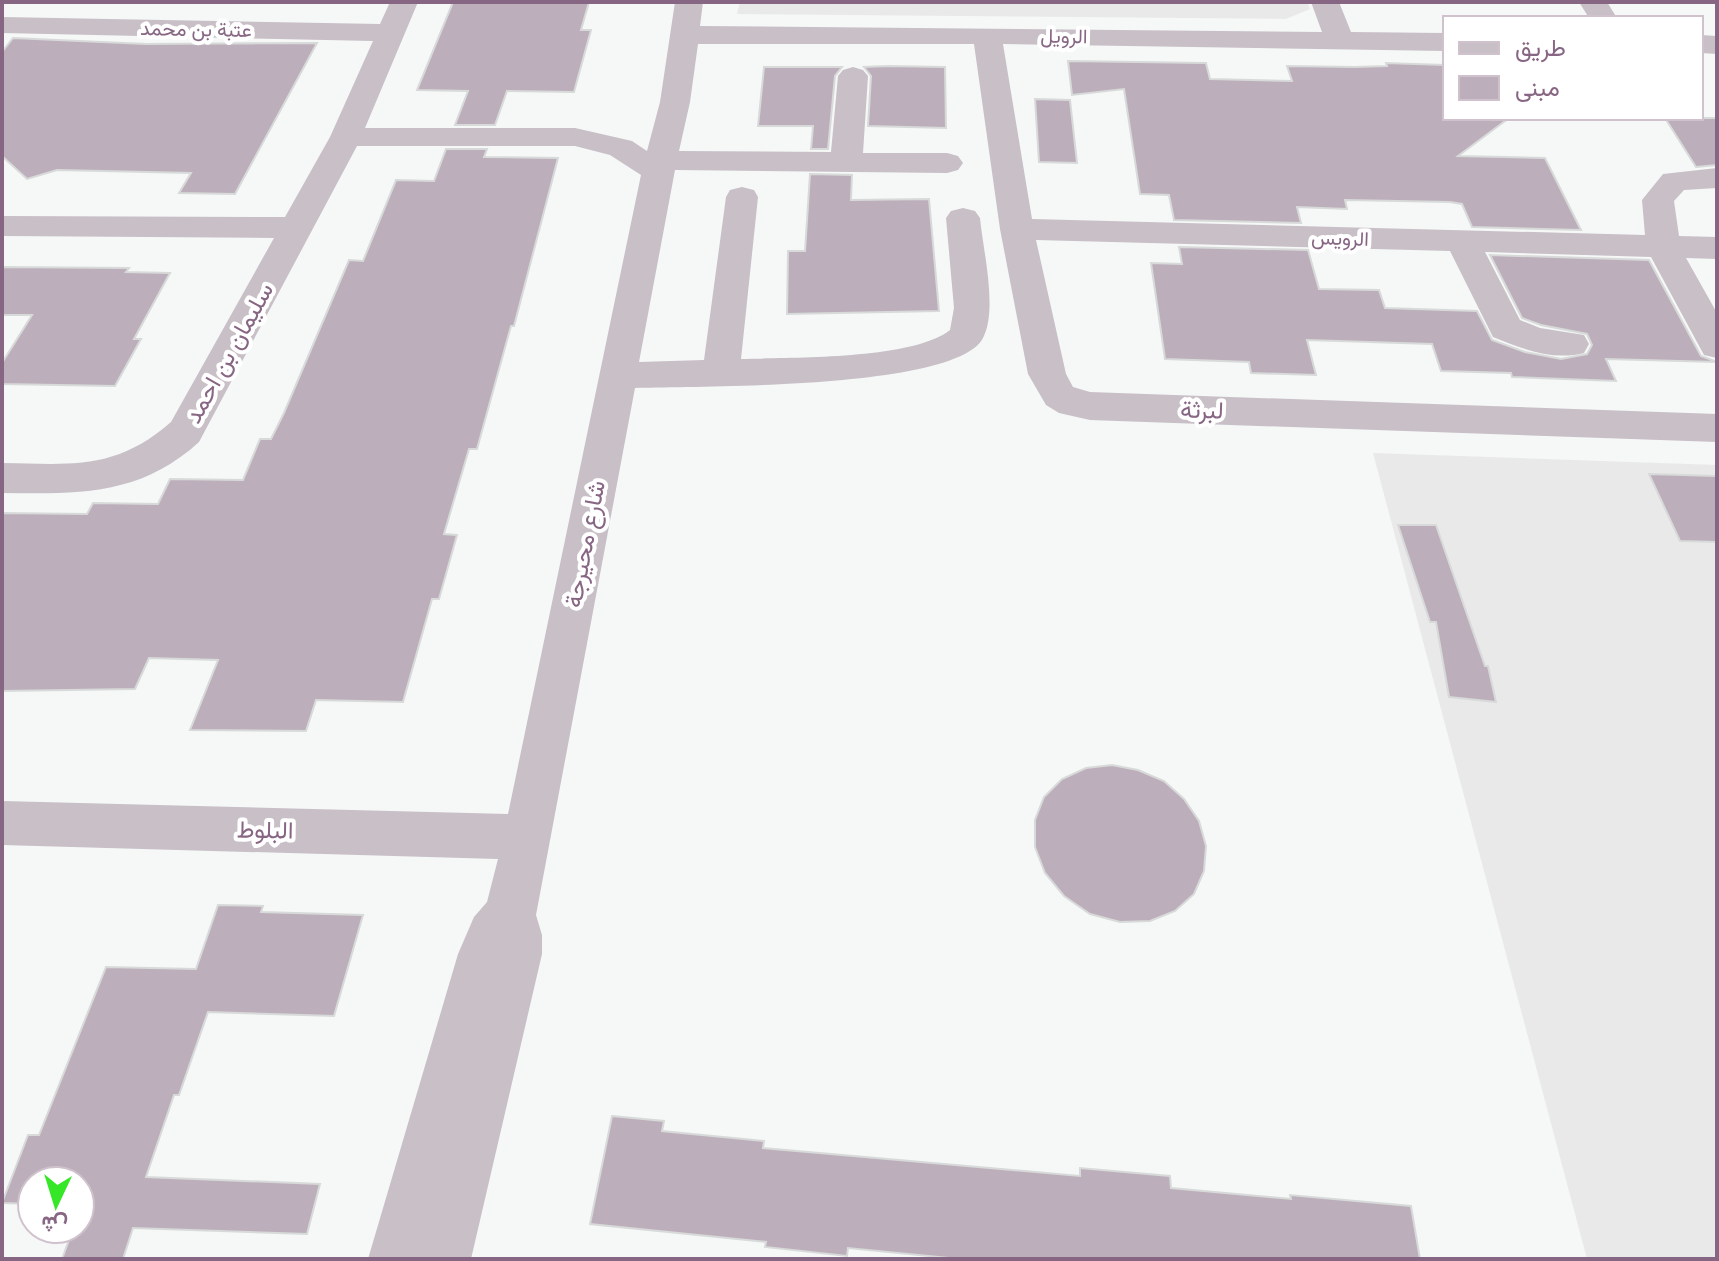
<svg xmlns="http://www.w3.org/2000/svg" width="1719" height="1261" font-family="Lato,Vazirmatn,sans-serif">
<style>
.built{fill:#e9e9e9}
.building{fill:#bcafbb;stroke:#d8dad9;stroke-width:2}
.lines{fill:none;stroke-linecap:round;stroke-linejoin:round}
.minor{fill:#c8bfc7;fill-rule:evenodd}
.labels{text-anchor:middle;stroke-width:8;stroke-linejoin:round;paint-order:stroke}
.far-street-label{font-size:20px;fill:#876683;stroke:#fff}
.street-label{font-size:24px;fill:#876683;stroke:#fff}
</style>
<rect width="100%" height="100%" fill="#f5f8f7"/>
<path class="built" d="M740,2H1307L1310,9L1286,19L737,14Z
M1373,453L1717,465V1259H1587Z"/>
<path class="building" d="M453,2H589L581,30H591L574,92L507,91L495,125H455L468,91L417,90Z
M13,38L146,44L317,43L235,194L179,193L191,173L57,170L27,179L2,156V52Z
M1068,61L1206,63L1210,79L1292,81L1287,66L1355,67L1387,66L1386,63L1445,65V118H1509L1458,156L1545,158L1581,230L1472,227L1462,204L1450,202L1345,200L1347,209L1297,207L1301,223L1174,220L1169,195L1140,194L1124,89L1072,95Z
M888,66L945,67L946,128L868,126L871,76L864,67Z
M764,67H842L835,76L828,149H811L813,126H758Z
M1035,99L1070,100L1077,163L1039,162Z
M1665,118H1717V165L1696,167Z
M446,149H487L484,157L558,158L514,326H511L477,449H469L444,534L457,535L439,599H432L403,702L316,700L306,731L190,730L218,660L149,658L135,689L2,691V513L87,514L93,503L158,504L170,479L243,480L260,439H271L284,413L349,260L363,261L396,180L434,181Z
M810,174L852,175L851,200L929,199L939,311L787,314L788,251H805Z
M1179,247L1308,250L1319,289L1379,290L1385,308L1477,311L1492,340L1525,352L1561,359L1587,354L1592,345L1587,334L1541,325L1522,318L1490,255L1649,260L1701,356L1717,362L1606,359L1616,381L1512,377L1511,373L1441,371L1432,344L1307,340L1316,375L1251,373L1249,362L1165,359L1151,263L1182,264Z
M2,267L129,268L126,272L170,273L134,339H141L115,386L2,384V363L32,315H2Z
M1649,474L1717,476V542L1680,541Z
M1398,525H1436L1485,666H1488L1496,702L1449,697L1436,622H1430Z
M1112,765L1138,770L1164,781L1184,799L1199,821L1206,846L1204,871L1194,894L1175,911L1150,921L1120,922L1090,914L1064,896L1045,873L1035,847V820L1044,797L1062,779L1086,768Z
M218,905L263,906L261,912L363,915L334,1016L208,1012L179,1095H174L146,1177L320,1184L307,1234L133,1228L123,1259H62L73,1229H80V1181H32V1204L2,1203L28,1135H39L106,967L196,969Z
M612,1116L664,1121L662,1131L764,1141L763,1148L1080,1176V1168L1170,1176L1171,1188L1291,1199L1290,1195L1411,1206L1420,1259H959L848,1248L847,1256L765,1247L766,1242L590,1224Z"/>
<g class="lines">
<path class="minor" d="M390,2H418L365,128H575L632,141L647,151L660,102L675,2H703L700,26L1322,32L1311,2H1339L1351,32L1445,33V51L1003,44L1032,219L1645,235L1642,200L1663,174L1717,168V188L1684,190L1674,201L1679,236L1717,237V259L1686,258L1717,313V358L1704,355L1651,257L1485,252L1520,320L1540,328L1584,335L1589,344L1584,353C1553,361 1522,349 1493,337L1450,251L1036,240L1066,374L1073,387L1090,392L1717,414V442L1090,420L1059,413L1046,405L1028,374L1000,229L974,44H698L690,102L679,151L831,152L838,76L843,70L853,67L863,70L868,76L863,153H947L958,156L963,163L958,170L947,173L675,170L639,362L704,360L726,197L730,190L742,187L754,190L758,197L741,359C792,357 912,360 950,330L954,308L946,218L951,211L963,208L975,211L980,218C983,250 998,310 983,338C956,390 694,386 635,388L536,915L542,935V954L471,1259H368L458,954L474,917L487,902L498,859L2,845V801L508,814L641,175L610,155L575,146H357L199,442C140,496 78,494 2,493V463C71,464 115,471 171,422L274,238L2,236V216L285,217L330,137L373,41L2,33V17L380,24Z
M1579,2H1607L1617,18H1589Z
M1701,35L1717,36V54L1701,53Z"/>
</g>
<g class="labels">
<g class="far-street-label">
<text transform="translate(196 29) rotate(1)" y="7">عتبة بن محمد</text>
<text transform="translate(1064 36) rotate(1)" y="7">الرويل</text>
<text transform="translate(1340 238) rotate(2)" y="7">الرويس</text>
</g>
<g class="street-label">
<text transform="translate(229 353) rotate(-61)" y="8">سليمان بن احمد</text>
<text transform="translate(1202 410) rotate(2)" y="8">لبرثة</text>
<text transform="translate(585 544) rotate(-79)" y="8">شارع محيرجة</text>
<text transform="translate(265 830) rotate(1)" y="8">البلوط</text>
</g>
</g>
<rect width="1719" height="1261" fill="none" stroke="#876683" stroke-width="8"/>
<rect x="1443" y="16" width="260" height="104" fill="#ffffff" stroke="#cfc2cd" stroke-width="2"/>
<rect x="1459" y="42" width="40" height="12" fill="#c8bfc7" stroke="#cfc2cd" stroke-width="2"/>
<text x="1515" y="56" font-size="24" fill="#876683">طريق</text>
<rect x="1459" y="76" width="40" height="24" fill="#bcafbb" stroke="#cfc2cd" stroke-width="2"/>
<text x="1515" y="96" font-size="24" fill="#876683">مبنى</text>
<g transform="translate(56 1205) rotate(184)"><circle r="38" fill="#ffffff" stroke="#cfc2cd" stroke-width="2"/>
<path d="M0-6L14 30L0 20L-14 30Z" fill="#35e726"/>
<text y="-12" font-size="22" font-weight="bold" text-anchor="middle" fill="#876683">ش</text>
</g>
</svg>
